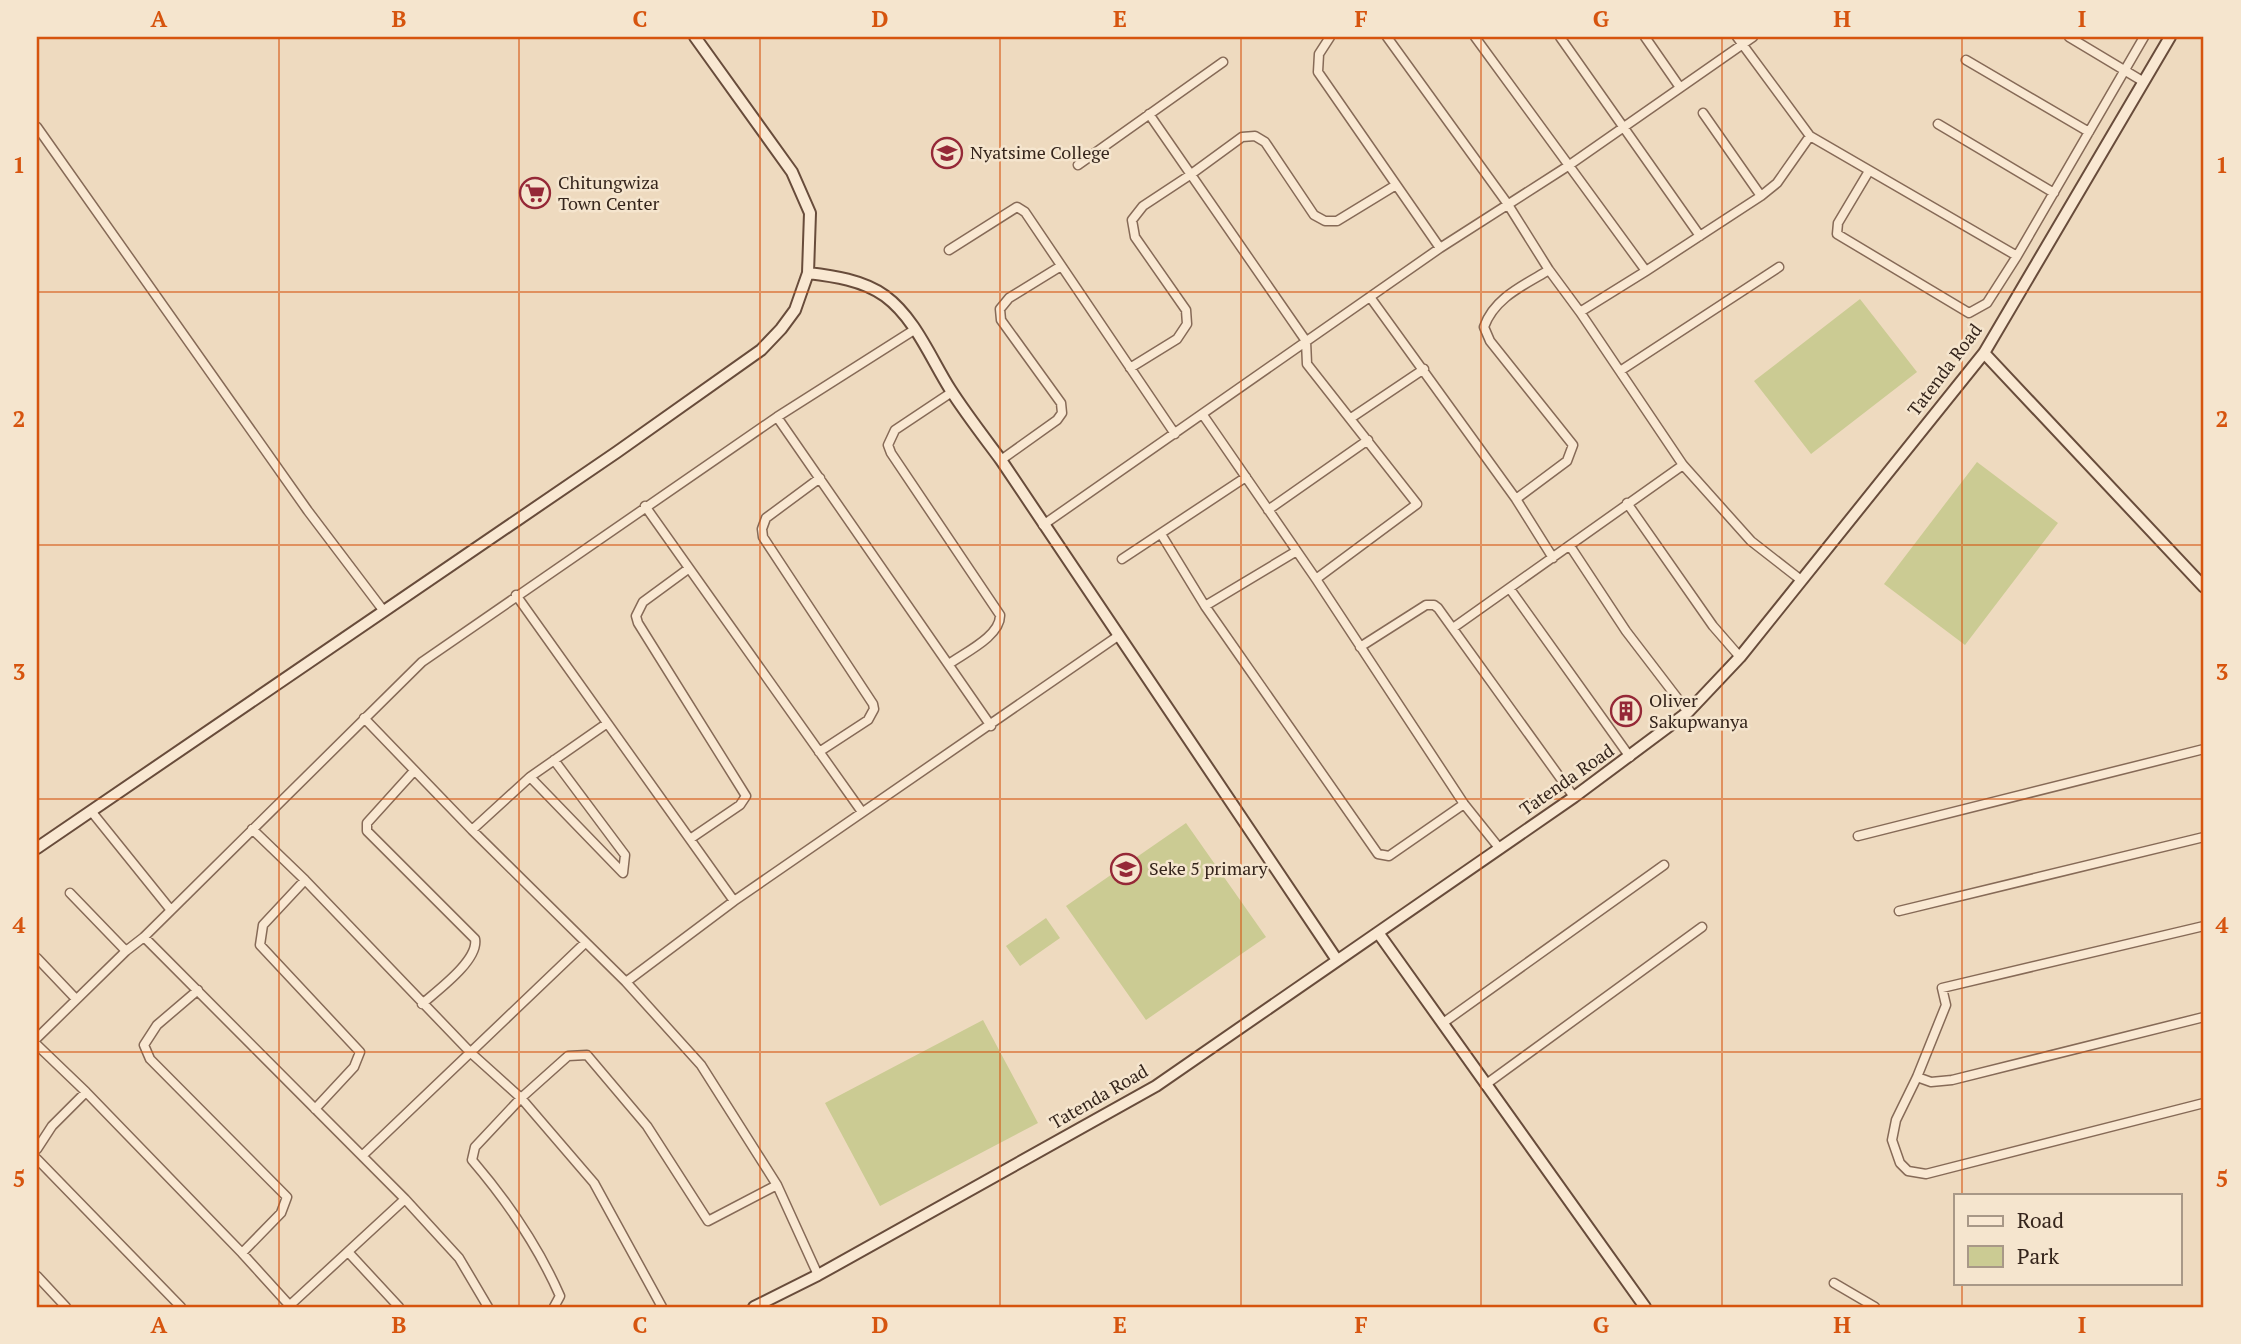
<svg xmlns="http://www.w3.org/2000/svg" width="2241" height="1344" font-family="'PT Serif',serif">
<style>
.green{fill:#cbcb93}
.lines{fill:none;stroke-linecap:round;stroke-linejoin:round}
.street-casing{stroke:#866a57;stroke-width:11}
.secondary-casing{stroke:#684c3b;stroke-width:14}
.street{stroke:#f9e8d2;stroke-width:8}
.secondary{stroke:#f9e8d2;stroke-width:10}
.grid{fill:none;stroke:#d6540e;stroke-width:2;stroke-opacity:0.55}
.labels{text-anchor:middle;stroke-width:5;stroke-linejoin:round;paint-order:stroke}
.poi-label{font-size:18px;fill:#35251c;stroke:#f5e5ce;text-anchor:start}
.street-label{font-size:18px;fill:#35251c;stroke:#f5e5ce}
.neatline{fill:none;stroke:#d6540e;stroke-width:2.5}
.grid-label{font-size:23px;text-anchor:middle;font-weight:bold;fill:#d6540e}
</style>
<rect width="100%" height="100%" fill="#eedabf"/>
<path class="green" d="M1860,299L1917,372L1811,454L1754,381Z
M1977,462L2058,523L1965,645L1884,584Z
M1186,823L1266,937L1146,1020L1066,906Z
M1046,918L1060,938L1020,966L1006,946Z
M983,1020L1038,1123L880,1206L825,1103Z"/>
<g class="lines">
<g class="street-casing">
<path id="street" d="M1330,37L1319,54L1318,72L1440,248
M1387,37L1507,203L1549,270L1580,312L1683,465L1751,541L1801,580
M1475,37L1646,271
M1560,37L1700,236
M1645,37L1679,86
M1737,37L1810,136L2017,256
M2069,37L2144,82
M1966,60L2089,132
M1703,113L1761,196
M1149,114L1306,341L1307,364L1417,504L1316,579
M1938,124L2054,193
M37,127L308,511L383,610
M1078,165L1223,62
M1869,171L1838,223L1837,234L1969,313L1987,303L2017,256L2144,37
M949,250L1017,207L1025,212L1175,434
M1370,297L1516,499L1553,558
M1580,312L1646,271L1761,196L1777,183L1810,136
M1130,368L1177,339L1187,324L1186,310L1135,237L1132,220L1143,206L1190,175L1242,137L1255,136L1265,142L1314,215L1325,221H1337L1396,185
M1620,371L1779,267
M1203,415L1316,579L1464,804L1500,849
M777,417L991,726
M1351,418L1424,369
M1001,460L1057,420L1062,413L1061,403L1001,320L1000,309L1009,298L1061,266
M1516,499L1567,461L1573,445L1490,341L1484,327C1494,298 1524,285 1549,270
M1627,503L1713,626L1740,657
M645,506L862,812
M1268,510L1368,440
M1043,525L1440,248L1568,166L1753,37
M1161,534L1205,606
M1570,546L1626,631L1688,712
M1295,552L1205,606L1378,854L1389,856L1464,804
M1122,559L1246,477
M688,569L643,602L636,616L638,623L746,796L740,805L690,839
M1510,589L1630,757
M516,595L734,901
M1453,628L1683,465
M1360,647L1426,605H1434L1438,608L1574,797
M949,664C964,653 1001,636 1000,615L891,453L888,445L895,430L952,392
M364,718L472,830L626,982L701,1065L777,1185L818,1275
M819,752L868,720L874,709L873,704L763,537L762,529L766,518L820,478
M414,771L367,823V831L475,939C479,960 438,990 422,1004
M530,777L623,873L625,855L554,760
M91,811L170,909
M252,829L305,880L471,1053L521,1098L594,1183L662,1307
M472,830L530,777L606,724
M1858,836L2204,749
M305,880L263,925L260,945L360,1052L354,1067L315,1109
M70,893L126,951
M1899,911L2204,837
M2204,926L1942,988L1946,1005L1917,1077L1896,1120L1892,1140L1900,1163L1908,1171L1926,1174L2204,1103
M144,937L405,1199L459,1258L488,1307
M37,958L76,999
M626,982L734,901L1118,636
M198,990L157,1025L144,1045L150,1059L287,1197L281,1213L242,1253
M1443,1023L1664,865
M37,1038L126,951L144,937L422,662L777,417L914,330
M37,1045L86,1092L242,1253L291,1307
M1917,1077L1931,1082L1952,1080L2204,1017
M1485,1085L1702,927
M37,1149L52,1126L86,1092
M363,1155L585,943
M37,1159L181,1307
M349,1253L399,1307
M37,1276L66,1307
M1834,1283L1875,1307
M288,1307L405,1199
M554,1307L560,1296C538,1246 507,1201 472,1160L475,1147L521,1098L568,1056L587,1055L647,1126L708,1221L777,1185"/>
</g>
<g class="secondary-casing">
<path id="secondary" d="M808,273C833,276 863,280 885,296C915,318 931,359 950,389C966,414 984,437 1001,460L1337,960
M1984,353L2204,587
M37,848L617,452L761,350L781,329L795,310L808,273L810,213L792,172L695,37
M1379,934L1645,1307
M754,1307L818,1275L1156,1086L1574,797L1688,712L1740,657L1984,353L2170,37"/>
</g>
<use href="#street" class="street"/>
<use href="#secondary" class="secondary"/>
</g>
<path class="grid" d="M279,37V1307M519,37V1307M760,37V1307M1000,37V1307M1241,37V1307M1481,37V1307M1722,37V1307M1962,37V1195M37,292H2204M37,545H2204M37,799H2204M37,1052H2204M1962,1283V1307"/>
<defs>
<g id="school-ring" transform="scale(1.575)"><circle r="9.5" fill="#f5e5ce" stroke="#952837" stroke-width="1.5"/><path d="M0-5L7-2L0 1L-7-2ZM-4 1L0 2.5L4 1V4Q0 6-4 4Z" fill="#952837"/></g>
<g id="supermarket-ring" transform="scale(1.575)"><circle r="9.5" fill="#f5e5ce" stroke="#952837" stroke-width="1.5"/><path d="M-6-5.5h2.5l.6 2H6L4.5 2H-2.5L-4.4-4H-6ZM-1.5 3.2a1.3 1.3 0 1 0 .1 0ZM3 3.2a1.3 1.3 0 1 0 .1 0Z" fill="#952837"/></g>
<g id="building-ring" transform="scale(1.575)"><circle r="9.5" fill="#f5e5ce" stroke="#952837" stroke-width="1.5"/><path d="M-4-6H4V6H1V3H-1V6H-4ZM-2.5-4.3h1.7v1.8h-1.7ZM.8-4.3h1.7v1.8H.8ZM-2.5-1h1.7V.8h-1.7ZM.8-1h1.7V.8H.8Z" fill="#952837"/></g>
</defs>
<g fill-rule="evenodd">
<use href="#school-ring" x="947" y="153"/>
<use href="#supermarket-ring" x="535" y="193"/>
<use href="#building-ring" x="1626" y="711"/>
<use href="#school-ring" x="1126" y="869"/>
</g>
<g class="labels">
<g class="poi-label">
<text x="970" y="159">Nyatsime College</text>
<text x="558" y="189">Chitungwiza<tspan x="558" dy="21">Town Center</tspan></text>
<text x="1649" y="707">Oliver<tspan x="1649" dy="21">Sakupwanya</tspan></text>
<text x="1149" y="875">Seke 5 primary</text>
</g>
<g class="street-label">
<text transform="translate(1945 370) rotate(-53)" y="6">Tatenda Road</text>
<text transform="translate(1567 780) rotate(-35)" y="6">Tatenda Road</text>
<text transform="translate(1099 1097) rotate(-30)" y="6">Tatenda Road</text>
</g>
</g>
<rect width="2241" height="1344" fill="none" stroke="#f5e5ce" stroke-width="77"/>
<rect x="1954" y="1194" width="228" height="91" fill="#f5e5ce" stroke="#a89887" stroke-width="2"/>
<rect x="1968" y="1216" width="35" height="10" fill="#f9e8d2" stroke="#a89887" stroke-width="2"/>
<text x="2017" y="1228" font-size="21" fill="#35251c">Road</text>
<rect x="1968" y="1246" width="35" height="21" fill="#cbcb93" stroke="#a89887" stroke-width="2"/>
<text x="2017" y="1264" font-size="21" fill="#35251c">Park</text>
<rect x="38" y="38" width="2164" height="1268" class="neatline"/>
<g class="grid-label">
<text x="159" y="27">A</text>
<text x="399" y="27">B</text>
<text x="640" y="27">C</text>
<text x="880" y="27">D</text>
<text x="1120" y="27">E</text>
<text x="1361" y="27">F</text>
<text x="1601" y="27">G</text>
<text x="1842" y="27">H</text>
<text x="2082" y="27">I</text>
<text x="19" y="173">1</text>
<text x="2222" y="173">1</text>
<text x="19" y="427">2</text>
<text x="2222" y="427">2</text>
<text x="19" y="680">3</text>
<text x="2222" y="680">3</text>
<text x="19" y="933">4</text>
<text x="2222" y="933">4</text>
<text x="19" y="1187">5</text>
<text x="2222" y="1187">5</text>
<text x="159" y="1333">A</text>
<text x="399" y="1333">B</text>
<text x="640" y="1333">C</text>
<text x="880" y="1333">D</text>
<text x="1120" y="1333">E</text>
<text x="1361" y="1333">F</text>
<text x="1601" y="1333">G</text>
<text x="1842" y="1333">H</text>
<text x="2082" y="1333">I</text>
</g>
</svg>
